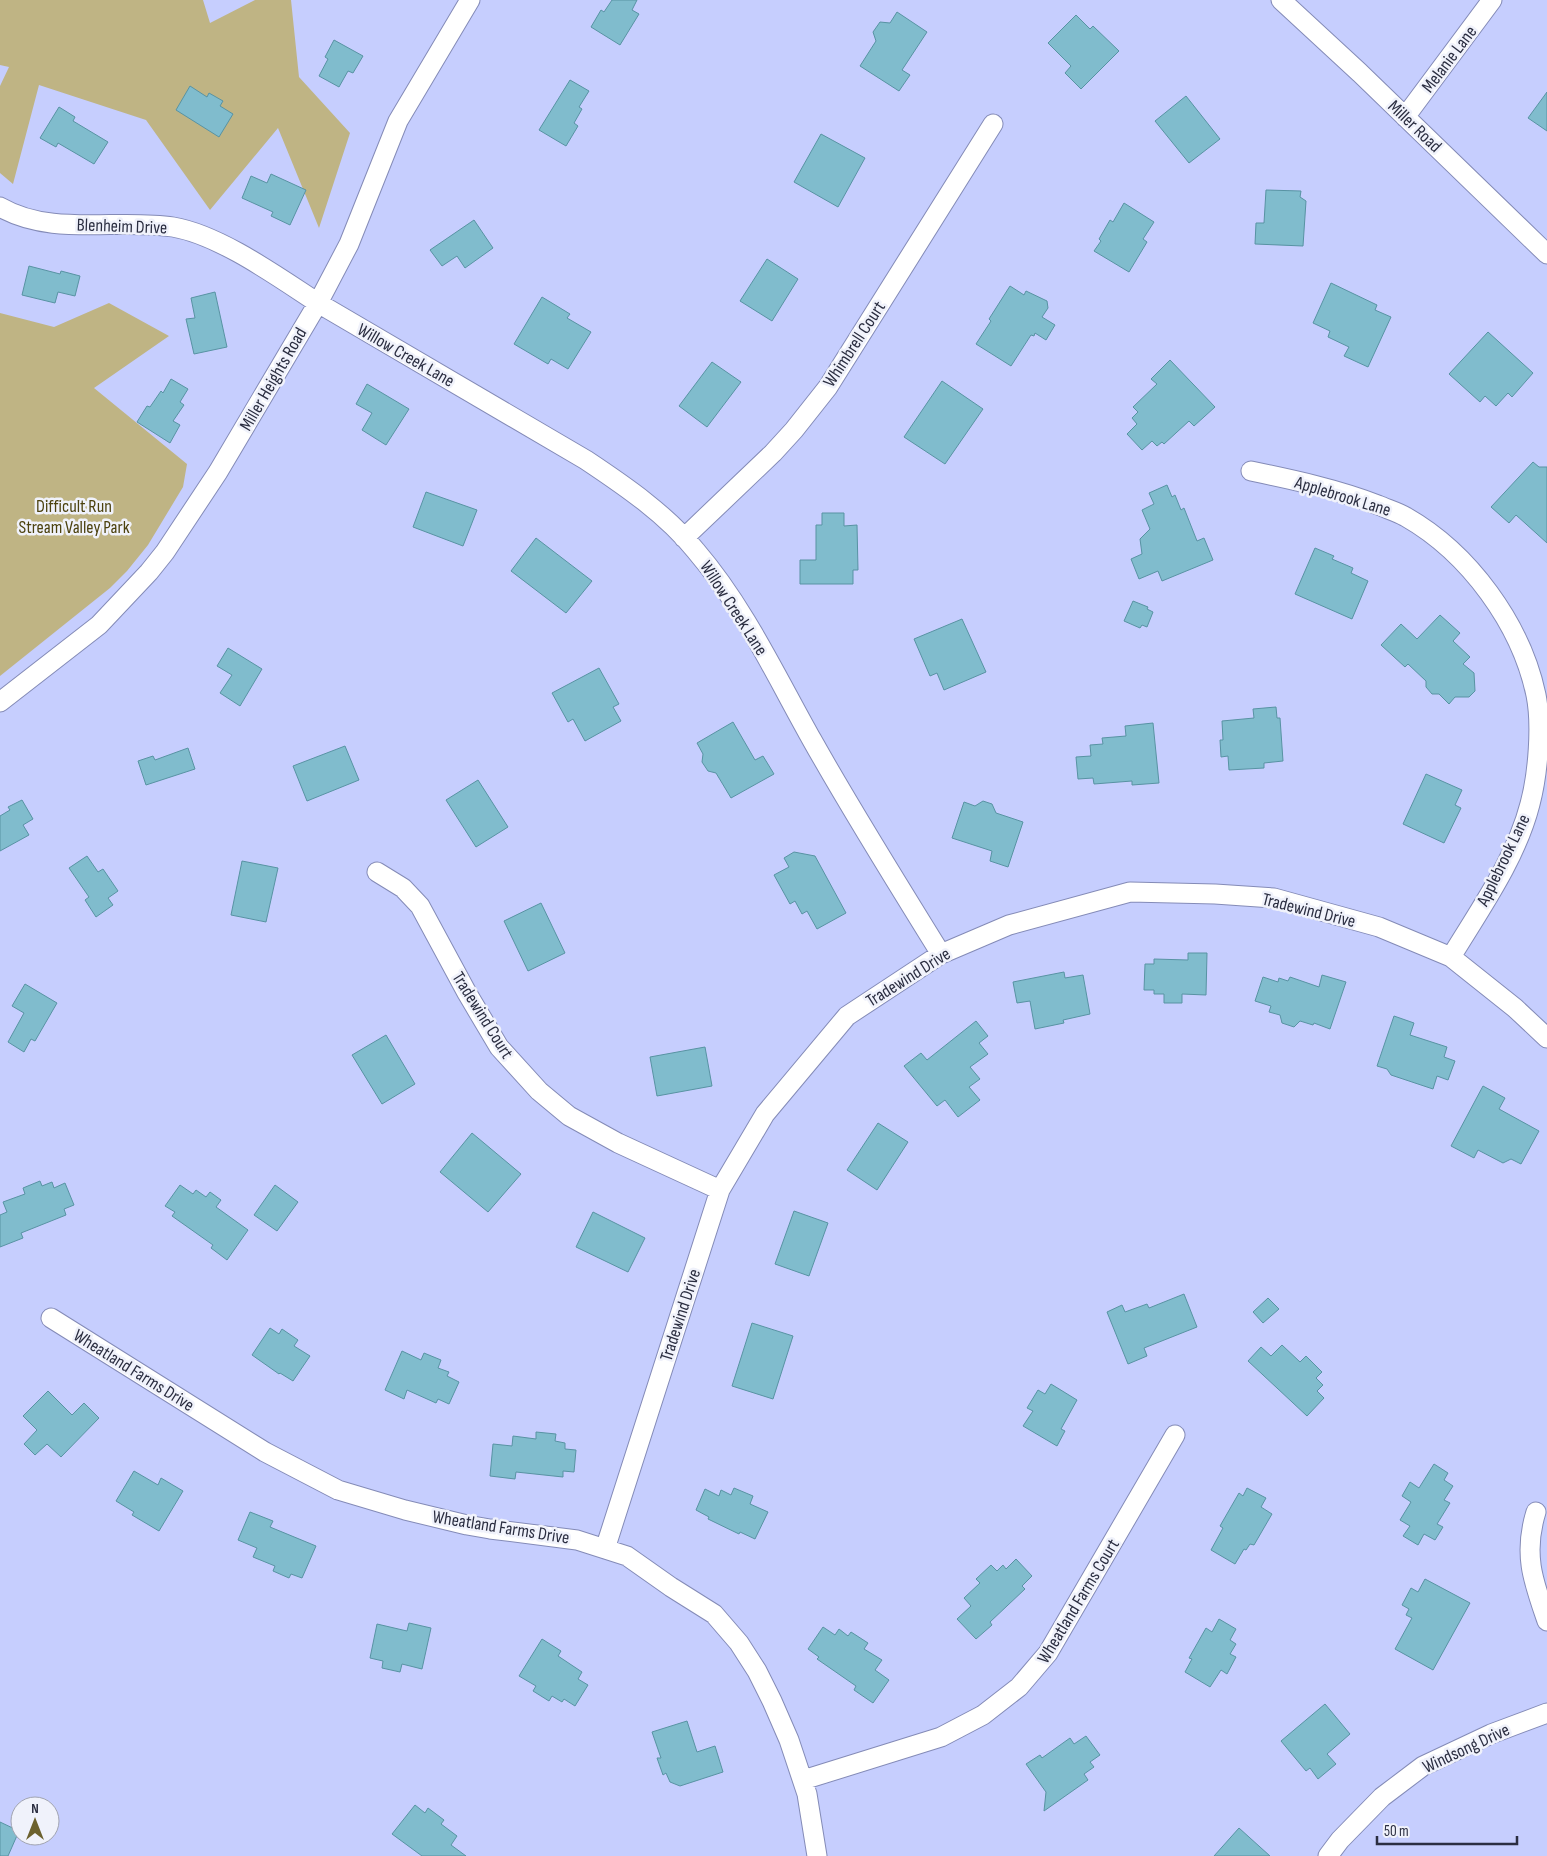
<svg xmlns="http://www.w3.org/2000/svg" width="1547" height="1856" font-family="'Sofia Sans Condensed',sans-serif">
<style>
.green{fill:#bfb484}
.building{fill:#80bccd;stroke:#5893a3}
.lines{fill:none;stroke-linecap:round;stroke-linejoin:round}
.minor-casing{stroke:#848bb7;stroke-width:21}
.minor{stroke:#fff;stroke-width:19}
.labels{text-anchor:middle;stroke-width:5;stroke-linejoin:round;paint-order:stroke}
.street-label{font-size:18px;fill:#2b2e41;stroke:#f0f2fb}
.park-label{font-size:18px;fill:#4c420f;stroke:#f0f2fb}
</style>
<rect width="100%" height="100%" fill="#c6cefe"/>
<path class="green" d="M0,0H203L210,23L255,0H291L299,77L350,133L319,228L278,128L210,210L146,120L39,85L13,184L0,173V86L9,67L0,65Z
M109,303L169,336L94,388L187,464L183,487L148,545L127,571L110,588L0,676V313L54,327Z"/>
<path class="building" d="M612,0H637L632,10L639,14L620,45L591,27L601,10L604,12Z
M897,12L927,32L902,70L910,75L899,91L860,66L876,41L873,32L880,22L890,23Z
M1076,15L1090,29L1093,26L1119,51L1081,89L1065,73L1071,66L1048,43Z
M334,40L363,56L353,73L348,71L339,87L319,76L328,59L325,57Z
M570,80L589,91L579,107L582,109L574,123L578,126L566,146L539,130Z
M190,86L207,97L209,93L223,101L220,106L233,114L219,137L176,110Z
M1547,92V131L1528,118Z
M1186,96L1220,139L1189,163L1155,121Z
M59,107L75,117L73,121L108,142L94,164L58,143L56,147L40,138Z
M821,134L865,158L838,207L794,182Z
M271,174L306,190L290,225L271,216L273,212L242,198L251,176L267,183Z
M1266,190L1301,191L1300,197L1306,201L1303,246L1255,244L1256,223H1264Z
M1124,203L1154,222L1143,239L1147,242L1129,272L1094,251L1101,241L1099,239L1110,220L1113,222Z
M474,220L493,248L465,268L457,256L442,266L430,250Z
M767,259L798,279L772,321L740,301Z
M29,266L60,274L61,271L80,276L75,296L58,292L55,303L22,295Z
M1331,283L1377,305L1375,310L1391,317L1368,367L1344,356L1349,347L1328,337L1330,331L1313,323Z
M1010,286L1024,295L1026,291L1047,301L1048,308L1042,317L1055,325L1046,340L1035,333L1034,336L1031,335L1011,366L976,344L991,321L989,319Z
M215,292L227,347L194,354L186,319L195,318L191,298Z
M542,297L570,314L567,318L591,332L568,369L551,359L548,364L514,344Z
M1488,332L1533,373L1512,397L1508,393L1496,406L1485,396L1480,402L1449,374Z
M1170,360L1215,407L1194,426L1189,421L1164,444L1162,442L1157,446L1152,441L1142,450L1127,434L1137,424L1132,418L1138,412L1133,407L1157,384L1151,379Z
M712,362L741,382L707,427L679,406Z
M171,379L188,389L180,402L184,405L173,421L180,425L170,443L137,422L147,406L150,407L161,391L163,393Z
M942,381L983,409L945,464L904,437Z
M367,384L409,409L386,445L362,430L372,413L356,404Z
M1533,462L1539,467H1547V543L1516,515L1509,523L1491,507Z
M1167,485L1172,497L1175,495L1181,510L1184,508L1197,541L1204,538L1213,560L1162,581L1158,571L1139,579L1131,559L1142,554L1140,539L1150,529L1142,510L1154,504L1149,493Z
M426,492L477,510L463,546L413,527Z
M822,513H844V526L857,525L858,570H853V584H800V560H816V525H822Z
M536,538L592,581L566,613L511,571Z
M1315,548L1334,556L1332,559L1353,568L1351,573L1368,581L1352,619L1295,594Z
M1133,601L1148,607L1147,609L1153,612L1147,627L1142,625L1140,628L1124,621Z
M1440,615L1460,633L1453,641L1470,657L1463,664L1474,673L1475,691L1469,697H1455L1449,704L1439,694H1432L1426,687V681L1408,664L1405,667L1381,645L1401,624L1417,639Z
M962,619L986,672L944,690L937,673L930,676L914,639Z
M228,648L262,669L240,706L220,693L232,675L217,666Z
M599,668L619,704L613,707L621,721L585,741L573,719L568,722L552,693Z
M1276,707L1277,718H1280L1283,761L1264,763V768L1229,770L1228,756L1221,757L1220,740H1223L1222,721L1254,718L1253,709Z
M733,722L755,760L763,756L774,774L731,798L716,773L708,771L702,762L703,754L697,743Z
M1153,723L1159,783L1132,785V781L1094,784L1093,778L1078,779L1076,757L1091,756L1090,745L1103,744L1102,738L1126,736L1125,726Z
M345,746L359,780L307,801L293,766Z
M188,748L195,769L146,785L138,761L153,756L155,760Z
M1426,774L1462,790L1455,805L1461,808L1444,843L1403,824Z
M478,780L508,827L476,847L446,800Z
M22,800L33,819L23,825L29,835L0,851V816L10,810L8,807Z
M983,801L992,804L996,813L1023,822L1008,867L990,861L992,851L952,838L964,802L975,806Z
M794,852L815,856L846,913L817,929L807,911L802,914L795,901L790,904L774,875L789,867L784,858Z
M87,856L98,872L103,869L118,891L108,898L113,905L96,917L85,900L89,897L69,868Z
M242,861L278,868L266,922L231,915Z
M541,903L565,953L528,971L504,921Z
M1188,953H1207L1206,995L1182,994V1003H1164V994H1154V990H1144L1145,964H1154V959L1188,960Z
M1064,972L1065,978L1083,975L1090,1014L1063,1020L1064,1023L1035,1029L1030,1001L1017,1003L1013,982Z
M1322,975L1346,982L1330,1029L1314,1023L1313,1025L1300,1021L1294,1027L1282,1023L1280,1015L1269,1012L1271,1006L1255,1001L1263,977L1278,982L1279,978L1288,981L1290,977L1319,987Z
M25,984L57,1003L35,1041L31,1039L24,1052L8,1042L24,1013L12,1006Z
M1394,1016L1414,1023L1410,1035L1447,1047L1444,1057L1455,1061L1448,1080L1437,1076L1433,1089L1391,1075L1387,1069L1377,1066Z
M976,1021L988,1036L979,1043L988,1054L970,1067L980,1079L969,1087L980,1100L958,1117L945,1100L937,1106L904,1066L921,1053L927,1060Z
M386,1035L415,1084L382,1104L352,1055Z
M705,1047L712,1086L657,1096L650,1057Z
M1483,1086L1505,1098L1499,1109L1539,1131L1521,1164L1511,1159L1503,1163L1478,1150L1474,1158L1451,1146Z
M878,1123L908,1142L877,1190L847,1170Z
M472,1133L521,1174L488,1212L440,1172Z
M40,1181L42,1186L52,1182L54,1188L65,1183L74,1205L64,1209L66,1215L21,1233L23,1238L0,1247V1215L7,1212L3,1202L25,1194L23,1188Z
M180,1185L193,1194L196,1190L206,1197L210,1192L221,1200L216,1207L248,1230L227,1260L211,1248L213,1245L172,1216L175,1212L165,1206Z
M275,1185L298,1202L277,1231L254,1215Z
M794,1211L828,1223L809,1276L775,1264Z
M593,1212L645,1238L628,1272L576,1247Z
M1184,1294L1197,1327L1144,1348L1147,1356L1128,1364L1107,1312L1122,1305L1125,1312L1147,1304L1149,1308Z
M1268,1298L1279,1309L1263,1323L1253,1312Z
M752,1323L793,1336L773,1399L732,1386Z
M270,1328L279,1334L282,1329L298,1340L294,1346L310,1356L293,1381L280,1373L279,1374L252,1355Z
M1282,1345L1300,1362L1306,1356L1322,1372L1316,1378L1323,1385L1317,1391L1324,1398L1307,1416L1248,1361L1261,1347L1271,1356Z
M402,1351L421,1360L424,1353L441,1360L438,1368L449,1372L447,1376L459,1382L449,1404L438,1399L436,1403L407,1390L404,1399L385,1390Z
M1051,1384L1077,1400L1061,1429L1065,1431L1057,1446L1023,1426L1033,1411L1027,1408L1038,1390L1045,1394Z
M48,1391L72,1415L84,1403L99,1418L61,1457L47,1444L35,1455L24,1444L37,1430L23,1416Z
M536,1432L556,1434L555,1441L565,1443V1449L576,1450L574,1472L563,1471V1477L516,1472L515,1479L490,1476L493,1444L512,1446L513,1436L536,1439Z
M1434,1464L1448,1473L1444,1480L1453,1486L1444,1500L1450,1503L1437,1524L1443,1527L1435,1540L1424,1534L1418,1545L1403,1536L1410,1526L1400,1520L1411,1502L1402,1496L1410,1482L1419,1488Z
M134,1471L158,1485L161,1478L183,1491L159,1531L132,1515L134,1512L116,1501Z
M734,1488L753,1496L750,1504L768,1512L755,1539L740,1532L739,1534L708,1519L709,1517L696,1510L705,1489L719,1496L721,1490L731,1495Z
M1247,1488L1266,1498L1261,1507L1272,1514L1254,1545L1250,1544L1246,1550L1244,1549L1235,1564L1211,1550L1223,1528L1220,1526L1239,1493L1243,1496Z
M250,1512L273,1521L270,1527L316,1546L302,1578L291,1574L289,1578L273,1571L275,1566L253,1557L257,1548L238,1540Z
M1016,1559L1032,1576L1022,1586L1025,1589L990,1622L992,1625L976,1639L957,1619L971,1606L964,1598L980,1583L976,1579L991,1565L997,1571L1003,1565L1006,1569Z
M1425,1579L1470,1603L1433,1670L1395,1649L1412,1618L1406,1615L1409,1609L1402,1605L1411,1588L1418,1592Z
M1219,1619L1236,1629L1230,1640L1236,1644L1230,1654L1236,1657L1227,1674L1221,1670L1210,1687L1185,1672L1192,1659L1189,1658L1206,1628L1212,1632Z
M409,1623L431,1628L422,1669L402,1664L400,1672L382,1668L383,1661L370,1658L377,1624L407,1631Z
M823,1627L835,1635L839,1629L848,1636L851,1632L868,1643L864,1649L882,1660L875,1670L889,1680L873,1703L854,1690L856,1686L817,1659L819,1657L808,1649Z
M542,1639L561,1651L558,1656L582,1672L578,1679L588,1685L575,1706L564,1699L562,1702L552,1696L549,1701L533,1691L536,1686L519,1676Z
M1325,1704L1350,1734L1327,1754L1336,1764L1318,1779L1310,1768L1306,1771L1281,1741Z
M687,1721L697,1752L715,1746L723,1772L680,1786L670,1782L666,1773L663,1775L657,1758H661L652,1732Z
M1086,1736L1100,1755L1090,1762L1094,1767L1084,1774L1088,1780L1044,1811L1046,1792L1026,1764L1040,1755L1042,1758L1070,1738L1074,1744Z
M415,1805L425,1813L428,1808L444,1820L441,1824L457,1836L451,1845L466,1856H422L392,1834Z
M0,1822L19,1831L8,1856H0Z
M1239,1828L1270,1856H1214Z"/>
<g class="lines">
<g class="minor-casing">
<path id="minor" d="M1281,0L1360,73L1547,254
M1405,117L1492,0
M0,207C52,237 117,218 173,227C220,235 278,277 318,303L586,460C625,486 666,514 696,551C744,607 776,676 812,740C853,813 897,883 941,954
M1251,471C1294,480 1337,489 1378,505C1387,509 1398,512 1406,517C1469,553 1521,624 1536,695C1542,725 1538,774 1530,804C1516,859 1480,909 1451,957
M684,538L773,453L794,430L828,387L993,124
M0,702L99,625L149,572L165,552L218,472L318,303L349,244L398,121L470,0
M377,872L403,888L420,906L467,993L499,1047L539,1091L569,1116L618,1143L720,1190
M51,1318L265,1452L338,1490L405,1510L467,1525L490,1529L577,1540L627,1556L671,1587L714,1614L739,1643L757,1671L772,1701L789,1740L807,1794L817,1856
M1536,1512C1523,1554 1533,1581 1547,1621
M605,1549L720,1190L765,1114L847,1016L941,954L1009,925L1130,892L1215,894L1274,898L1379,927L1451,957L1515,1008L1547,1038
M803,1780L941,1737L983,1715L1019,1687L1048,1653L1175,1435
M1328,1856L1340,1840L1382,1797L1423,1766L1491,1734L1547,1713"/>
</g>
<use href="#minor" class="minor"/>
</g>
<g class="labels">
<g class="street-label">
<text transform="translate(1449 59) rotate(-53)" y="6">Melanie Lane</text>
<text transform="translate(1415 126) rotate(44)" y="6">Miller Road</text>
<text transform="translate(122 226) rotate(2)" y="6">Blenheim Drive</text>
<text transform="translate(854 344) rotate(-57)" y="6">Whimbrell Court</text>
<text transform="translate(406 355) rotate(30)" y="6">Willow Creek Lane</text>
<text transform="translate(273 379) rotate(-60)" y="6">Miller Heights Road</text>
<text transform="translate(1343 496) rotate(17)" y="6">Applebrook Lane</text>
<text transform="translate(734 608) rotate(57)" y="6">Willow Creek Lane</text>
<text transform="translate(1503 860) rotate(-64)" y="6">Applebrook Lane</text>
<text transform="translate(1309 910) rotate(14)" y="6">Tradewind Drive</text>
<text transform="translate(908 977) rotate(-32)" y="6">Tradewind Drive</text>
<text transform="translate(483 1015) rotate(58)" y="6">Tradewind Court</text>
<text transform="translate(680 1315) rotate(-72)" y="6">Tradewind Drive</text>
<text transform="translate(134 1370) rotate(32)" y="6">Wheatland Farms Drive</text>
<text transform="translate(501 1527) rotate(9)" y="6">Wheatland Farms Drive</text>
<text transform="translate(1078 1601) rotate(-59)" y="6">Wheatland Farms Court</text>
<text transform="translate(1466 1748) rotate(-25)" y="6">Windsong Drive</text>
</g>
<g class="park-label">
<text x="74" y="512">Difficult Run<tspan x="74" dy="21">Stream Valley Park</tspan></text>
</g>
</g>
<g transform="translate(35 1821)"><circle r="24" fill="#f0f2fb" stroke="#a1a4b1"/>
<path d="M0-4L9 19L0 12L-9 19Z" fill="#6c612e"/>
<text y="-8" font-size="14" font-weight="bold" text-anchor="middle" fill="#2b2e41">N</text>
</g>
<path d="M1377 1836v8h140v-8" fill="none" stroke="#2b2e41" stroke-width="2.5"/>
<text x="1384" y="1836" font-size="15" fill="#2b2e41" stroke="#f0f2fb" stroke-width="4" paint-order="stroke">50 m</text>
</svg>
